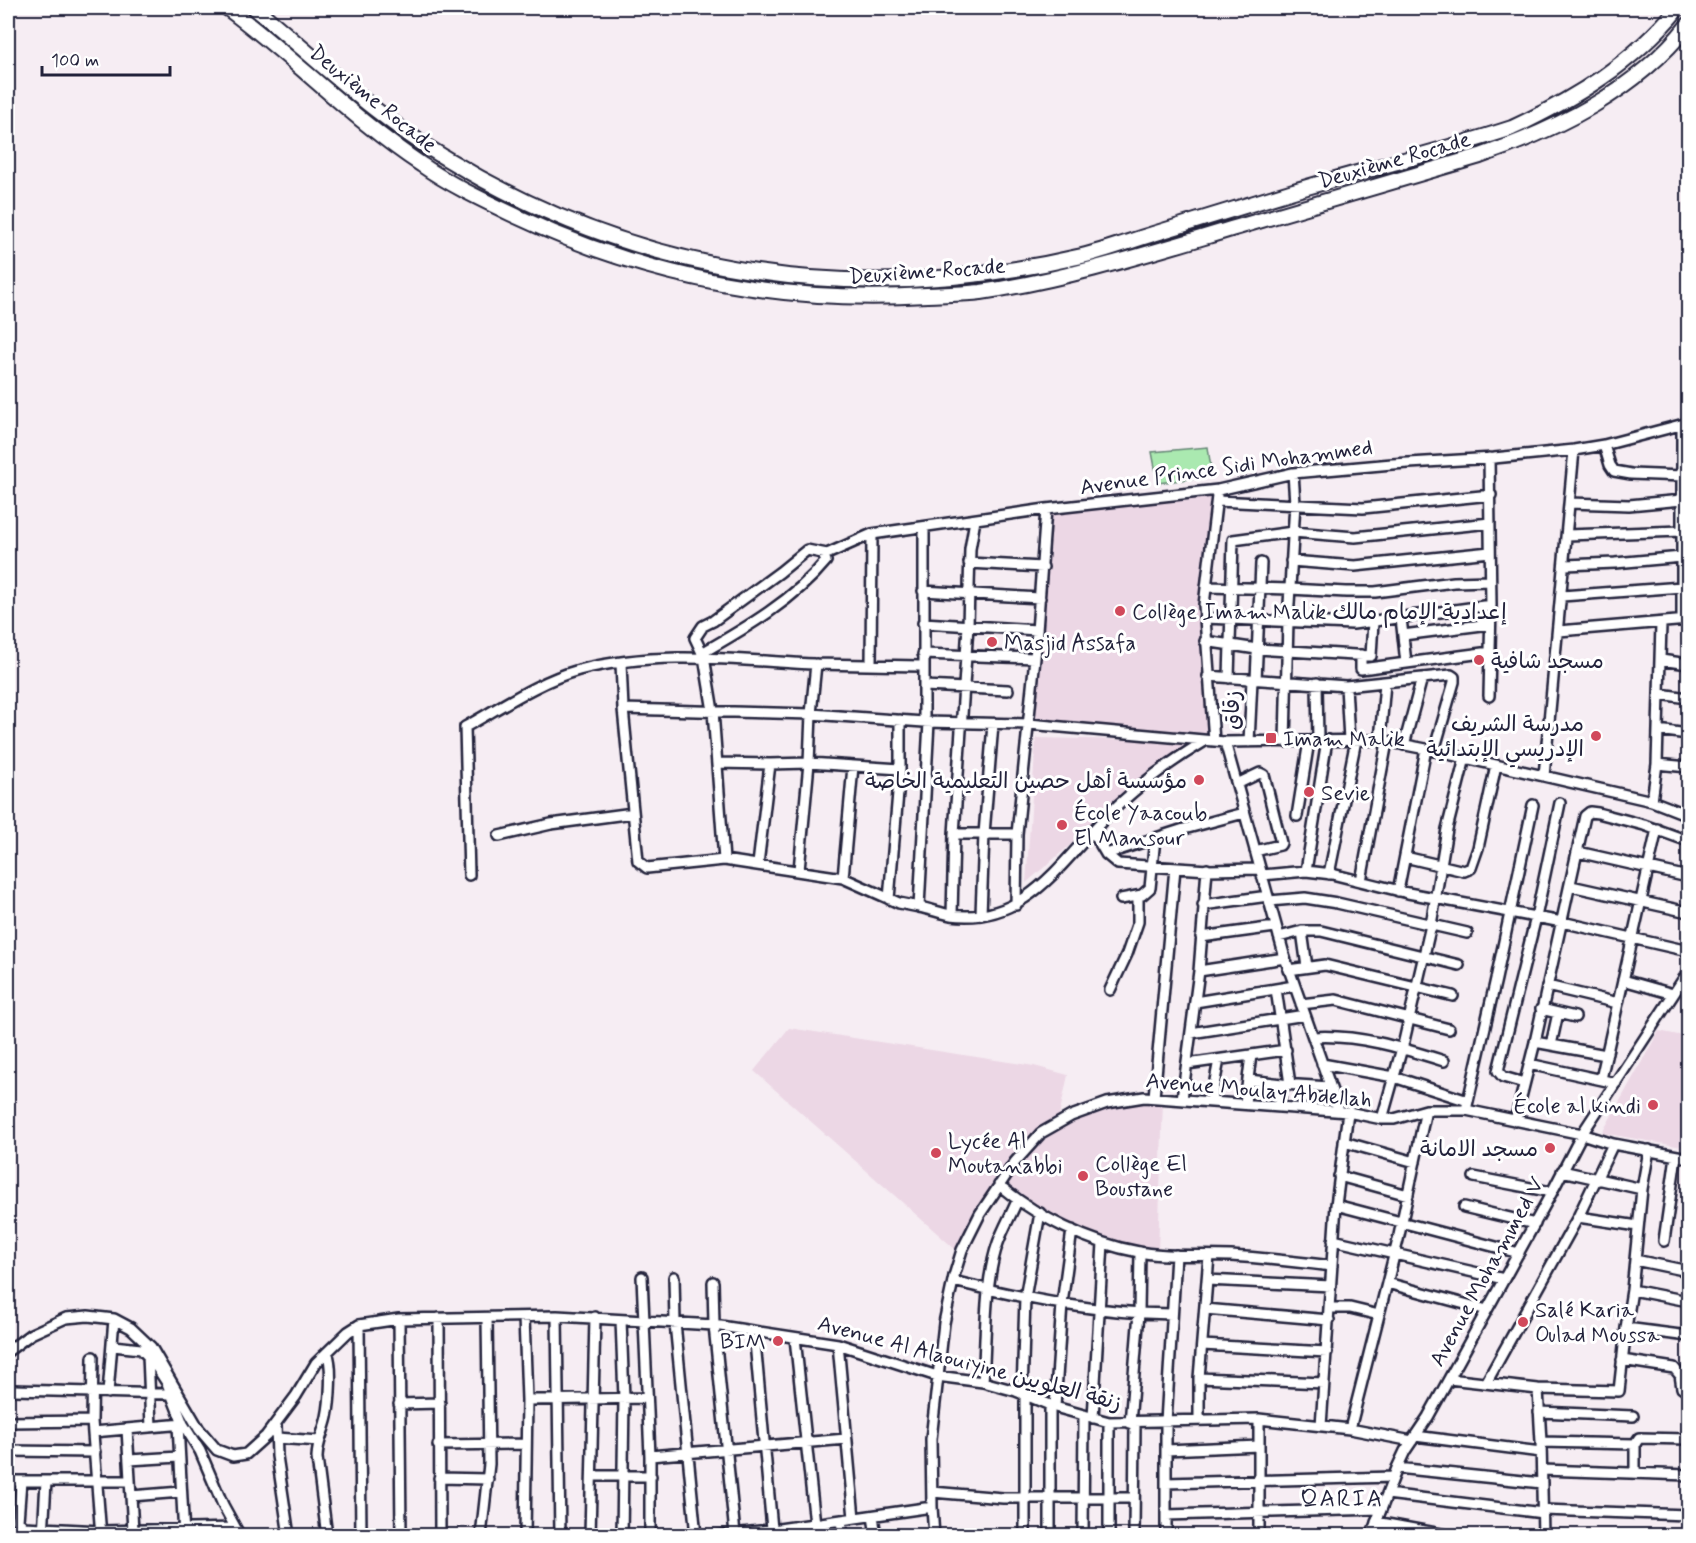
<svg xmlns="http://www.w3.org/2000/svg" width="1696" height="1543" font-family="Mynerve,'Playpen Sans Arabic',sans-serif">
<style>
.built{fill:#ecd7e5}
.green{fill:#aae9b0;stroke:#668676;stroke-width:1.5}
.lines{fill:none;stroke-linecap:round;stroke-linejoin:round}
.minor-casing{stroke:#22223b;stroke-width:14}
.highway-casing{stroke:#22223b;stroke-width:18}
.minor{stroke:#fff;stroke-width:9}
.highway{stroke:#fff;stroke-width:14}
.poi-dot{fill:#d1495b;stroke:#fff;stroke-width:2}
.labels{text-anchor:middle;stroke-width:6;stroke-linejoin:round;paint-order:stroke}
.street-label{font-size:22px;fill:#22223b;stroke:#fff}
.poi-label{font-size:22px;fill:#22223b;stroke:#fff;text-anchor:start}
.neighbourhood-label{font-size:24px;letter-spacing:1.5px;fill:#22223b;stroke:#fff}
</style>
<rect width="100%" height="100%" fill="#f6edf3"/>
<filter id="ink" filterUnits="userSpaceOnUse"><feTurbulence type="fractalNoise" baseFrequency=".0167" numOctaves="2"/><feDisplacementMap in="SourceGraphic" scale="12" xChannelSelector="R" yChannelSelector="G"/><feConvolveMatrix kernelMatrix="1 2 1 2 8 2 1 2 1" color-interpolation-filters="sRGB"/></filter>
<g filter="url(#ink)">
<path class="built" d="M1217,490L1204,605L1214,743L1190,741L1026,883L1036,738L1181,741L1036,723L1034,662L1042,514Z
M789,1028L1034,1066L1068,1075L1057,1125L1107,1104L1163,1100L1158,1254L1099,1237L1018,1199L1000,1186L980,1222L964,1257L754,1071Z
M1659,1031L1688,1037V1148L1602,1133Z"/>
<path class="green" d="M1208,447L1212,476L1158,483L1152,452Z"/>
<g class="lines">
<g class="minor-casing">
<path id="minor" d="M1682,425V621
M1604,445L1610,465L1614,471L1631,474L1683,476
M1217,501L1363,508L1491,495
M1570,503L1629,505L1682,500
M1567,535L1682,531
M1291,561L1355,566L1490,552
M969,563L1043,567
M1565,565L1615,563L1682,557
M1206,587L1290,589L1346,592H1375L1454,582L1490,581
M923,591L1040,598
M1562,596L1682,587
M1204,618L1353,624L1491,605
M1401,618L1406,663
M923,623L1037,630
M1559,631L1688,620
M1403,635L1490,624
M1205,641L1257,649L1371,656L1373,622
M702,653C746,628 794,600 826,561L822,553
M923,654L1035,658
M1361,655V669L1490,652
M1661,660L1688,664
M621,663L623,709L811,714L924,722L1029,724L1225,742L1380,740L1426,749L1652,801L1688,815
M871,665L872,534
M1208,676L1346,686L1451,675L1454,677V682L1434,751
M1229,678L1233,540L1293,532L1355,537L1490,523
M1256,680L1261,563
M1317,683L1318,741
M924,686L1008,690
M1346,686L1349,740
M1660,694L1688,698
M1489,696L1491,605L1489,458
M623,709L638,861L647,868L724,860L843,878L853,766
M924,722V527
M929,722L919,907C930,909 940,913 951,915C1024,925 1059,865 1103,820C1133,789 1168,763 1205,741
M1658,730L1688,734
M1380,740L1385,683
M1214,741L1204,605L1217,496
M1225,742L1285,958L1339,1111
M1249,742L1252,680
M1285,742L1288,621L1295,503L1293,473
M1404,745L1422,678
M717,763L770,764L809,763L900,769V720
M1657,764L1688,767
M1544,776L1574,450
M1237,784L1260,773L1264,775L1281,843L1280,845L1255,851
M1652,801L1657,764L1661,624
M1297,816L1309,741
M1098,826L1096,837L1106,854L1118,864L1208,870L1260,869
M954,834H1017
M499,836L551,824L633,813
M1578,852L1688,877
M1106,854L1184,829L1244,813
M1405,857L1464,871L1471,868L1478,848L1496,765
M724,860L713,711L704,657L695,638L703,626L713,621L780,572L807,550L827,554L872,534L1046,509L1218,490L1293,473L1392,464L1494,458L1574,450L1604,445L1688,423
M758,864L770,764
M799,870L809,763L811,714L816,664
M1306,871L1327,740
M1329,874L1356,740
M469,875L465,727C501,707 539,681 579,670C656,650 736,660 814,664C851,665 887,665 923,666
M1262,875L1306,871L1332,874L1408,893L1562,922L1688,951
M843,878L899,903L919,907
M1361,881L1387,742
M1571,886L1688,912
M1398,891L1426,749
M889,899L900,769
M1121,899L1142,895L1150,888L1155,838
M1269,901L1305,898L1337,903L1467,933
M1016,905L1017,834L1035,658L1046,509
M1203,905L1268,896
M981,914L984,834L993,724
M952,915L954,834L968,626L970,549L975,520
M1302,931L1307,967
M1201,937L1275,927
M1279,937L1302,931H1321L1459,965
M1288,970L1325,965L1453,996
M1199,971L1285,958
M1623,980L1673,994
M1547,986L1618,1003
M1276,989L1290,1084
M1110,990L1127,954L1138,922V897
M1195,1002L1294,986
M1301,1004L1336,1000L1449,1029
M1541,1009L1575,1017
M1191,1033L1305,1015
M1313,1037C1357,1034 1402,1048 1444,1061
M1535,1042L1606,1055
M1551,1045L1558,1013
M1187,1064L1286,1050
M1322,1064L1394,1077L1468,1101
M1529,1064L1616,1083
M1601,1079L1657,829
M1249,1080L1282,1084
M1524,1083L1503,1077L1498,1071L1536,917L1560,803
M1154,1097L1175,868
M1182,1099L1199,971L1207,869
M1211,1101L1219,1060
M1245,1103L1251,1055
M1279,1107L1282,1084L1330,1087
M1466,1110L1496,979L1533,805
M1382,1119L1404,1041L1431,925L1447,829L1465,758
M1515,1121L1535,1042L1585,816L1590,812L1598,813L1644,825L1688,841
M1344,1142L1415,1162
M1562,1171L1642,1189
M1339,1176L1408,1195
M1474,1177L1552,1192
M999,1185C1037,1217 1089,1243 1139,1252C1169,1258 1200,1254 1231,1256C1264,1258 1298,1262 1332,1266
M1336,1205L1519,1253
M1464,1207L1535,1224
M1578,1217L1638,1226
M1333,1240L1504,1279
M1664,1241L1676,1156
M1635,1260L1688,1271
M642,1277L650,1456V1536
M674,1277L675,1323L696,1536
M1207,1280L1331,1286
M953,1281C1027,1299 1095,1313 1172,1314
M713,1282L714,1325L735,1534
M1387,1283L1487,1310
M1632,1290L1688,1301
M1329,1308H1350L1379,1315
M1205,1309L1329,1320
M557,1316L560,1536
M524,1317L527,1400L525,1536
M439,1318L440,1536
M399,1319L401,1536
M621,1320L624,1398L622,1536
M359,1325L361,1536
M1626,1328L1688,1336
M754,1331L772,1529
M795,1338L815,1524
M838,1344L854,1518
M1202,1345L1327,1352
M113,1346L141,1349L154,1363L167,1383L183,1424L200,1451L223,1505L240,1536
M8,1351L31,1334L66,1318L88,1316L114,1319L131,1328L151,1347L199,1429L217,1450L233,1456L246,1454L266,1436L296,1396L316,1363L348,1332L359,1325L399,1319L557,1316L714,1325L838,1344L937,1376L983,1382L1016,1391L1055,1407L1109,1422L1259,1419L1350,1429L1412,1441
M148,1355L151,1427
M93,1357L92,1421L101,1536
M1622,1360L1674,1368L1680,1375L1682,1388L1688,1392
M1199,1378L1324,1383
M1449,1379L1538,1389L1619,1391L1626,1328L1632,1290L1642,1189L1649,1150
M983,1382C986,1340 984,1282 998,1243C1003,1229 1011,1215 1017,1201
M1486,1383L1578,1217L1613,1144
M1538,1389L1541,1442L1543,1536
M14,1390L171,1394
M108,1393L114,1319
M1022,1394L1025,1298L1040,1213
M1025,1395V1536
M527,1400L647,1398
M399,1404L440,1403
M1055,1407L1062,1304L1072,1230
M1539,1412L1633,1416
M1093,1418L1103,1243
M1259,1419V1536
M1199,1420V1378L1209,1256
M8,1422L92,1421
M1109,1422V1536
M1130,1423L1139,1313L1140,1252
M178,1425L184,1536
M276,1425L277,1456L289,1536
M1321,1426L1336,1205L1348,1112
M127,1429L133,1530
M1350,1429L1398,1240L1426,1110
M93,1432L183,1424
M1415,1436L1541,1452
M277,1438L319,1441
M1541,1442L1635,1444
M438,1445L526,1444
M1166,1450L1259,1446
M8,1451L95,1452
M650,1456L846,1439
M129,1460L179,1457
M1397,1468L1542,1483
M1542,1470L1688,1475
M1635,1473V1444L1639,1438L1688,1439
M592,1476H651
M439,1478L488,1479
M8,1481H130
M21,1481L18,1521L24,1527L101,1531L235,1528
M1166,1483L1393,1477
M932,1492L1003,1498H1133
M1387,1494L1543,1513
M131,1496L181,1492
M1543,1510L1688,1515
M1166,1515L1381,1509
M873,1516L876,1536
M841,1520L843,1536
M1376,1522L1452,1536
M43,1536L46,1481
M327,1536L317,1458C317,1443 324,1431 327,1417C330,1403 333,1365 327,1352
M481,1536L489,1464L487,1318
M590,1536L595,1317
M714,1536L779,1529L932,1507
M934,1536L932,1507L931,1439L944,1323L954,1276L962,1250L980,1214L1015,1162L1041,1133L1071,1116L1107,1103L1144,1097L1348,1112L1382,1119H1394L1426,1110H1466L1582,1134L1613,1144L1688,1158
M1050,1536V1405
M1083,1536L1084,1415
M1134,1536L1135,1423
M1166,1536V1422L1176,1255
M1371,1536L1397,1468L1405,1451L1428,1417L1552,1192L1582,1134L1688,972"/>
</g>
<g class="highway-casing">
<path id="highway" d="M227,8C294,57 352,119 422,165C452,186 485,201 518,217C648,278 784,304 927,295C945,294 964,294 981,292C1069,279 1153,252 1238,227C1318,203 1399,180 1480,156C1558,129 1636,91 1688,25
M255,8C317,59 377,118 447,159C644,278 859,308 1082,256C1106,250 1130,241 1153,234C1199,220 1245,206 1290,192C1364,170 1439,152 1512,128C1576,98 1633,63 1678,8"/>
</g>
<use href="#minor" class="minor"/>
<use href="#highway" class="highway"/>
</g>
</g>
<g class="poi-dot">
<circle cx="1120" cy="611" r="6"/>
<circle cx="992" cy="642" r="6"/>
<circle cx="1479" cy="660" r="6"/>
<circle cx="1596" cy="736" r="6"/>
<rect x="1265" y="732" width="12" height="12" rx="3"/>
<circle cx="1199" cy="780" r="6"/>
<circle cx="1309" cy="792" r="6"/>
<circle cx="1062" cy="825" r="6"/>
<circle cx="1653" cy="1105" r="6"/>
<circle cx="1550" cy="1148" r="6"/>
<circle cx="936" cy="1153" r="6"/>
<circle cx="1083" cy="1176" r="6"/>
<circle cx="1523" cy="1322" r="6"/>
<circle cx="778" cy="1341" r="6"/>
</g>
<g class="labels">
<g class="street-label">
<text transform="translate(374 98) rotate(39)" y="8">Deuxième Rocade</text>
<text transform="translate(1394 159) rotate(-16)" y="8">Deuxième Rocade</text>
<text transform="translate(927 270) rotate(-4)" y="8">Deuxième Rocade</text>
<text transform="translate(1226 466) rotate(-8)" y="8">Avenue Prince Sidi Mohammed</text>
<text transform="translate(1231 710) rotate(-88)" y="8">زقاق</text>
<text transform="translate(1259 1089) rotate(5)" y="8">Avenue Moulay Abdellah</text>
<text transform="translate(1486 1271) rotate(-61)" y="8">Avenue Mohammed V</text>
<text transform="translate(970 1362) rotate(15)" y="8">Avenue Al Alaouiyine زنقة العلويين</text>
</g>
<g class="poi-label">
<text x="1132" y="619">Collège Imam Malik إعدادية الإمام مالك</text>
<text x="1004" y="650">Masjid Assafa</text>
<text x="1491" y="668">مسجد شافية</text>
<text x="1584" y="731" text-anchor="end">مدرسة الشريف<tspan x="1584" dy="25">الإدريسي الإبتدائية</tspan></text>
<text x="1283" y="746">Imam Malik</text>
<text x="1187" y="788" text-anchor="end">مؤسسة أهل حصين التعليمية الخاصة</text>
<text x="1321" y="800">Sevie</text>
<text x="1074" y="820">École Yaacoub<tspan x="1074" dy="25">El Mansour</tspan></text>
<text x="1641" y="1113" text-anchor="end">École al kindi</text>
<text x="948" y="1148">Lycée Al<tspan x="948" dy="25">Moutanabbi</tspan></text>
<text x="1538" y="1156" text-anchor="end">مسجد الامانة</text>
<text x="1095" y="1171">Collège El<tspan x="1095" dy="25">Boustane</tspan></text>
<text x="1535" y="1317">Salé Karia<tspan x="1535" dy="25">Oulad Moussa</tspan></text>
<text x="766" y="1349" text-anchor="end">BIM</text>
</g>
<g class="neighbourhood-label">
<text x="1342" y="1506">QARIA</text>
</g>
</g>
<rect width="1696" height="1543" fill="none" stroke="#fff" stroke-width="30"/>
<rect x="15" y="15" width="1666" height="1513" fill="none" stroke="#22223b" stroke-width="2" filter="url(#ink)"/>
<path d="M42 66v9h128v-9" fill="none" stroke="#22223b" stroke-width="3"/>
<text x="51" y="66" font-size="18" fill="#22223b" stroke="#ffffff" stroke-width="4.5" paint-order="stroke">100 m</text>
</svg>
